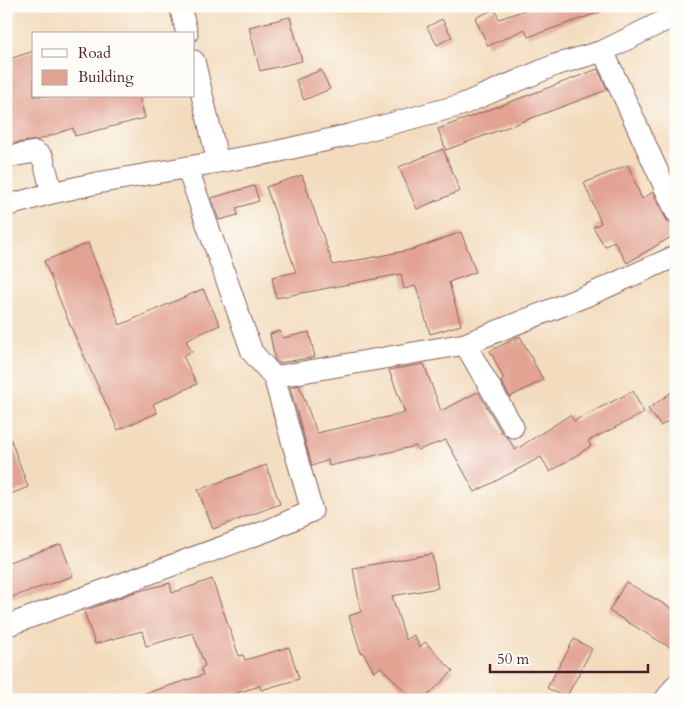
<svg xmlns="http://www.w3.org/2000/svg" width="682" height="706" font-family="Cardo,serif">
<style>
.building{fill:#e2a393}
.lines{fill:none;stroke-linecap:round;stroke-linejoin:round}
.minor-casing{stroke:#85615e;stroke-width:23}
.minor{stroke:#fff;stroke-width:21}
</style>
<rect width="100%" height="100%" fill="#fdfcf7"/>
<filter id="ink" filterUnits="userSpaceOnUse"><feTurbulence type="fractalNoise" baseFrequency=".02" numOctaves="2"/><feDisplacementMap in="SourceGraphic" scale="10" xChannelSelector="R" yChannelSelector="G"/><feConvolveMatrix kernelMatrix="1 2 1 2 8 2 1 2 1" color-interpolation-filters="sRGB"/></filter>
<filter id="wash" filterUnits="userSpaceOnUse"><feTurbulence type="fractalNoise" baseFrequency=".0096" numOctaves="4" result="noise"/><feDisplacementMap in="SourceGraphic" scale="20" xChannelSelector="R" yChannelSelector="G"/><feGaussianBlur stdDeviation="1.12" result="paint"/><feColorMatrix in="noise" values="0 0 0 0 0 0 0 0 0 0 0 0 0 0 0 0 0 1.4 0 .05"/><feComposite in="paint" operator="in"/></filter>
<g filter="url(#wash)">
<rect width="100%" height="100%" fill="#f3dcbd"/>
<g id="blocks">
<path class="building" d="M537,6H608L609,9L528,37L525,29L488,46L475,18L495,9L499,19Z
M290,17L302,61L260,71L249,27Z
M442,19L452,37L437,45L427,27Z
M34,51V96H139L145,118L75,136L73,128L38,140L6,144V60Z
M598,69L607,90L446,150L438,129Z
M321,70L330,89L304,100L296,80Z
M443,149L460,191L417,209L399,167Z
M628,165L642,199L653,192L665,217L668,222L673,224L676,229V234L627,263L614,241L605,247L593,227L601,223L584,183Z
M302,175L333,265L415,249L461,232L476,272L449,282L461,325L430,334L416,286L404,289L401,274L276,298L272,277L296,272L266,187Z
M254,186L259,201L236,208L238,215L219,220L211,198Z
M88,243L120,325L203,289L220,325L186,340L192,352L183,356L197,384L153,404L157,413L118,430L70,325L44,261Z
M280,331L283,338L309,332L315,357L279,363L275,360L270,334Z
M520,336L543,380L510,397L501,381L504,379L490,351Z
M424,364L441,411L478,392L502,433L509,439L515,450L570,415L574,421L633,391L644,413L588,441L591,446L550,472L541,457L475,492L446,440L418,450L416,446L329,466L328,460L312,466L290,387L299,385L317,433L405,413L389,370Z
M676,389V415L661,426L648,409Z
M6,432H8L28,487L6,496Z
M266,465L280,504L213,529L198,490Z
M61,544L73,576L6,599V563Z
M432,554L438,588L392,596L406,640L414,635L420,647L425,642L453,671L423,700H413L381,667L374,672L363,652L361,653L349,616L361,612L353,568Z
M212,579L239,656L243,655L245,660L289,647L299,679L261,690L260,686L213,700H137V696L203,675L201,668L205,666L193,633L146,646L142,631L95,644L84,611L135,592L170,583L172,593Z
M626,582L676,611V640L671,648L609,611Z
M574,639L592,649L566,698L547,688Z"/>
</g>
</g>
<g filter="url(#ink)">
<use href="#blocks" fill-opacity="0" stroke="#85615e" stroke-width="1"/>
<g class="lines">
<g class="minor-casing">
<path id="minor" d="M180,6L187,34
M603,51L676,212
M194,61L218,162
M6,157L35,152L43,158L52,193
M187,167L252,352L274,377L465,344L513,427
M6,206L52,193L97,183L275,152L349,135L461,105L555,65L603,51L676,15
M465,344L591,294L676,256
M6,626L269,530L312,511L274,377
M665,700L676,685"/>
</g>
<use href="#minor" class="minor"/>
</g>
</g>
<rect width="682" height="706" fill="none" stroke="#fdfcf7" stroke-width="25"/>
<rect x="32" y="32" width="162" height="65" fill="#fdfcf7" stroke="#b5a4a5"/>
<rect x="42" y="49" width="25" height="8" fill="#ffffff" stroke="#b5a4a5"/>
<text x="78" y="58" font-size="15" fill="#4a1f2b">Road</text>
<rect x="42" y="70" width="25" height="15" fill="#e2a393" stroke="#b5a4a5"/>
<text x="78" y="82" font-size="15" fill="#4a1f2b">Building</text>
<path d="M490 664v8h158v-8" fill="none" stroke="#4a1f2b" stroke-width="2.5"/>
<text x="497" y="664" font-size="15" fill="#4a1f2b" stroke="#fdfcf7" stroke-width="4" paint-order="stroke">50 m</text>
</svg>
